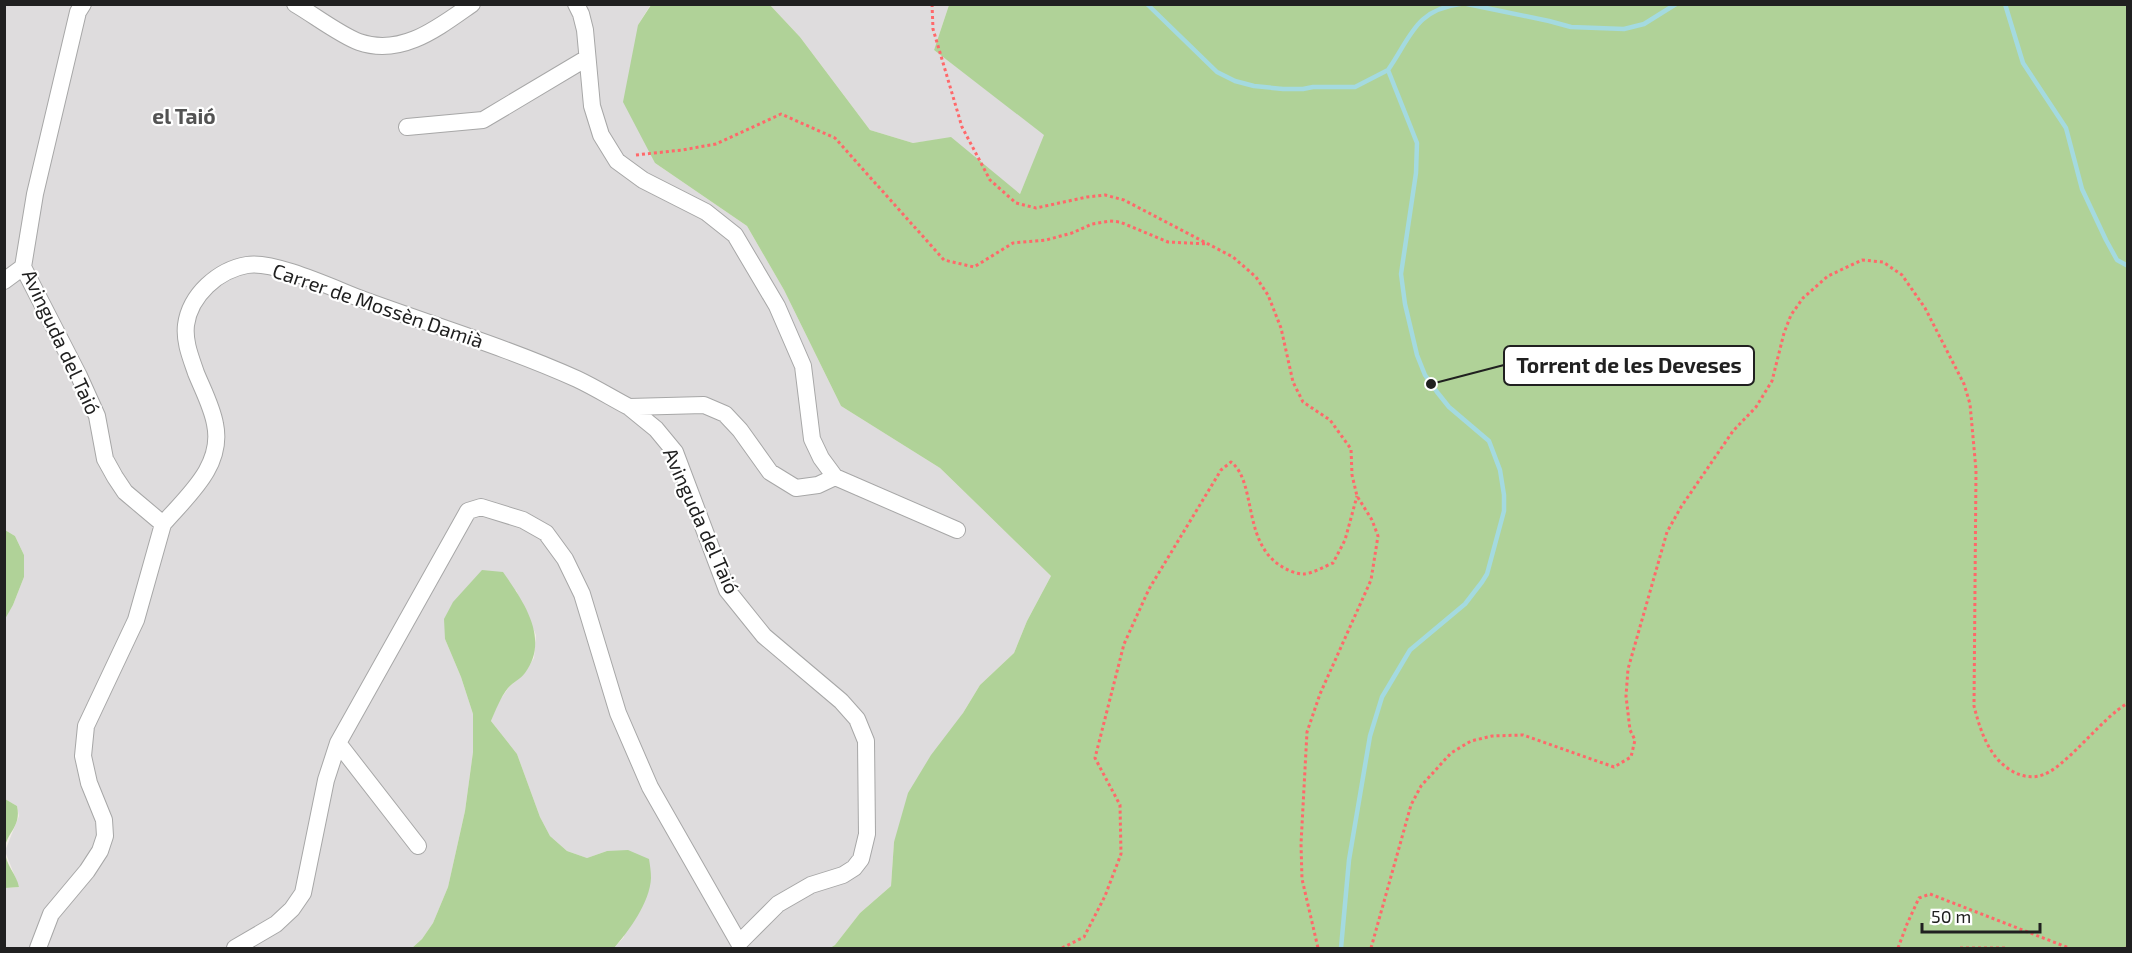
<svg xmlns="http://www.w3.org/2000/svg" width="2132" height="953" font-family="'Exo 2',sans-serif">
<style>
.residential{fill:#dedcdd}
.forest{fill:#b0d298}
.lines{fill:none;stroke-linecap:round;stroke-linejoin:round}
.stream{stroke:#a4dae0;stroke-width:4.5}
.minor-casing{stroke:#a7a7a7;stroke-width:18}
.path{stroke:#ff686a;stroke-width:3;stroke-dasharray:3 3;stroke-linecap:butt}
.minor{stroke:#fff;stroke-width:16}
.labels{text-anchor:middle;stroke-width:4.5;stroke-linejoin:round;paint-order:stroke}
.street-label{font-size:20px;fill:#202020;stroke:#fff}
.neighbourhood-label{font-size:21px;font-weight:bold;fill:#535353;stroke:#fff}
.leader{fill:none;stroke:#202020;stroke-width:2}
.callout-dot{fill:#202020;stroke:#fff;stroke-width:2}
.callout{fill:#fff;stroke:#202020;stroke-width:2}
.callout-label{font-size:21px;text-anchor:middle;font-weight:bold;fill:#202020}
</style>
<rect width="100%" height="100%" fill="#f1ece5"/>
<path class="residential" d="M651,4L638,25L655,163L747,226L784,290L841,406L940,468L1051,576L1027,621L1014,653L980,685L963,713L894,842L891,886L860,913L835,945L830,948H614L624,937L607,851L587,858L567,851L550,836L540,817L517,754L491,721L498,703L509,687L524,674L534,658L536,635L516,590L445,639L461,677L473,714V752L465,811L448,887L433,923L422,939L412,948H5V888L19,887L5,851L19,816L17,806L5,799L4,619L13,605L24,577V555L15,536L5,530V5Z
M770,5H949L934,50L1045,135L1020,194L951,138L913,143L870,130L800,37Z"/>
<path class="forest" d="M651,5H770L800,37L870,130L913,143L951,137L1020,194L1044,135L934,50L949,5H2127V948H830L835,945L860,913L891,886L894,842L908,793L931,755L963,713L980,685L1014,653L1027,621L1051,576L940,468L841,406L784,290L747,226L655,163L623,102L638,25Z
M5,530L15,536L24,555V577L13,605L5,619Z
M482,570L503,572C524,602 550,639 525,673C521,679 513,682 508,688C500,698 496,710 491,721L517,754L540,817L550,836L567,851L587,858L607,851L628,850L649,859C650,865 651,872 651,878C650,902 629,931 614,948H412L422,939L433,923L448,887L465,811L473,752V714L461,677L445,639L444,619L453,602Z
M5,799L17,806C22,828 4,834 5,851C5,864 17,875 19,887L5,888Z"/>
<g class="lines">
<path class="stream" d="M1147,4L1217,72L1235,81L1254,86L1283,89H1303L1313,87H1355L1388,70L1417,143L1416,173L1401,274L1405,304L1417,355L1425,375L1437,392L1449,407L1489,441L1500,470L1504,495V511L1487,574L1482,582L1465,604L1410,650L1382,697L1370,736L1349,860L1341,948
M1467,4L1549,21L1571,27L1624,29L1644,24L1676,4
M2005,4L2023,63L2066,128L2082,189L2106,240L2117,260L2128,266
M1388,70C1411,37 1415,10 1460,4"/>
<g class="minor-casing">
<path id="minor" d="M295,4C314,15 340,35 359,42C402,57 439,27 472,4
M407,127L483,120L587,58
M4,281L23,267
M835,477L957,530
M163,524C187,496 224,466 215,424C212,407 203,390 196,373C191,358 184,342 186,325C190,295 218,270 247,265C274,260 337,290 364,300C435,326 508,348 577,379C594,387 612,398 629,407
M338,743L418,846
M38,948L51,914L87,871L100,851L105,836L104,820L89,783L83,756L86,726L136,620L163,524L125,492L115,477L105,459L97,416L79,376L23,267L35,194L78,12L83,4
M235,948L276,924L292,909L303,893L326,780L338,743L468,511L481,507L523,520L546,533L565,559L582,594L618,713L650,787L739,943L778,904L811,885L843,875L854,868L861,859L867,834L866,741L857,719L841,701L764,636L727,590L675,452L656,429L629,407L704,405L725,414L740,430L770,472L796,488L818,485L835,477L821,458L812,439L803,366L777,306L735,235L706,212L643,180L617,161L601,135L592,106L585,30L581,14L576,4"/>
</g>
<path class="path" d="M932,4L933,29L962,127L990,180L1016,203L1036,208L1087,197L1105,195L1124,200L1233,257L1256,277L1268,295L1281,328L1293,382L1303,402L1330,420L1351,449L1352,475L1357,496L1372,520L1378,536L1371,580L1320,694L1307,732L1301,844L1302,879L1318,948
M636,155L682,150L716,144L781,114L835,138L944,260L974,267L1013,243L1046,240L1072,233L1092,224L1110,221L1120,222L1168,242L1208,244
M1062,948L1084,937L1105,896L1121,854L1120,805L1095,758L1124,644L1149,589L1221,470L1231,462C1257,482 1242,542 1281,566C1287,570 1296,574 1303,574C1312,574 1325,566 1333,563L1345,540L1357,496
M1371,948L1411,805L1421,786L1451,753L1471,741L1492,736L1523,735L1614,767L1631,757L1635,740L1630,730L1626,696L1628,669L1667,532L1681,507L1733,431L1756,407L1772,381L1784,333L1791,315L1803,298L1828,276L1862,260L1883,262L1902,275L1925,308L1964,384L1970,404L1976,470L1974,706C1980,730 1989,758 2012,771C2020,776 2030,778 2039,776C2064,771 2102,717 2128,703
M1898,948L1907,924L1919,898L1930,894L2069,948
M1960,948H2006
M2126,948L2128,947"/>
<use href="#minor" class="minor"/>
</g>
<g class="labels">
<g class="street-label">
<text transform="translate(378 306) rotate(19)" y="7">Carrer de Mossèn Damià</text>
<text transform="translate(61 342) rotate(65)" y="7">Avinguda del Taió</text>
<text transform="translate(701 521) rotate(66)" y="7">Avinguda del Taió</text>
</g>
<g class="neighbourhood-label">
<text x="184" y="124">el Taió</text>
</g>
</g>
<path class="leader" d="M1431 384L1504 365"/>
<circle class="callout-dot" cx="1431" cy="384" r="6"/>
<rect class="callout" x="1504" y="346" width="250" height="39" rx="6"/>
<g class="callout-label">
<text x="1629" y="373">Torrent de les Deveses</text>
</g>
<rect width="2132" height="953" fill="none" stroke="#202020" stroke-width="12"/>
<path d="M1922 923v9h118v-9" fill="none" stroke="#202020" stroke-width="3"/>
<text x="1931" y="923" font-size="18" fill="#202020" stroke="#ffffff" stroke-width="4.5" paint-order="stroke">50 m</text>
</svg>
